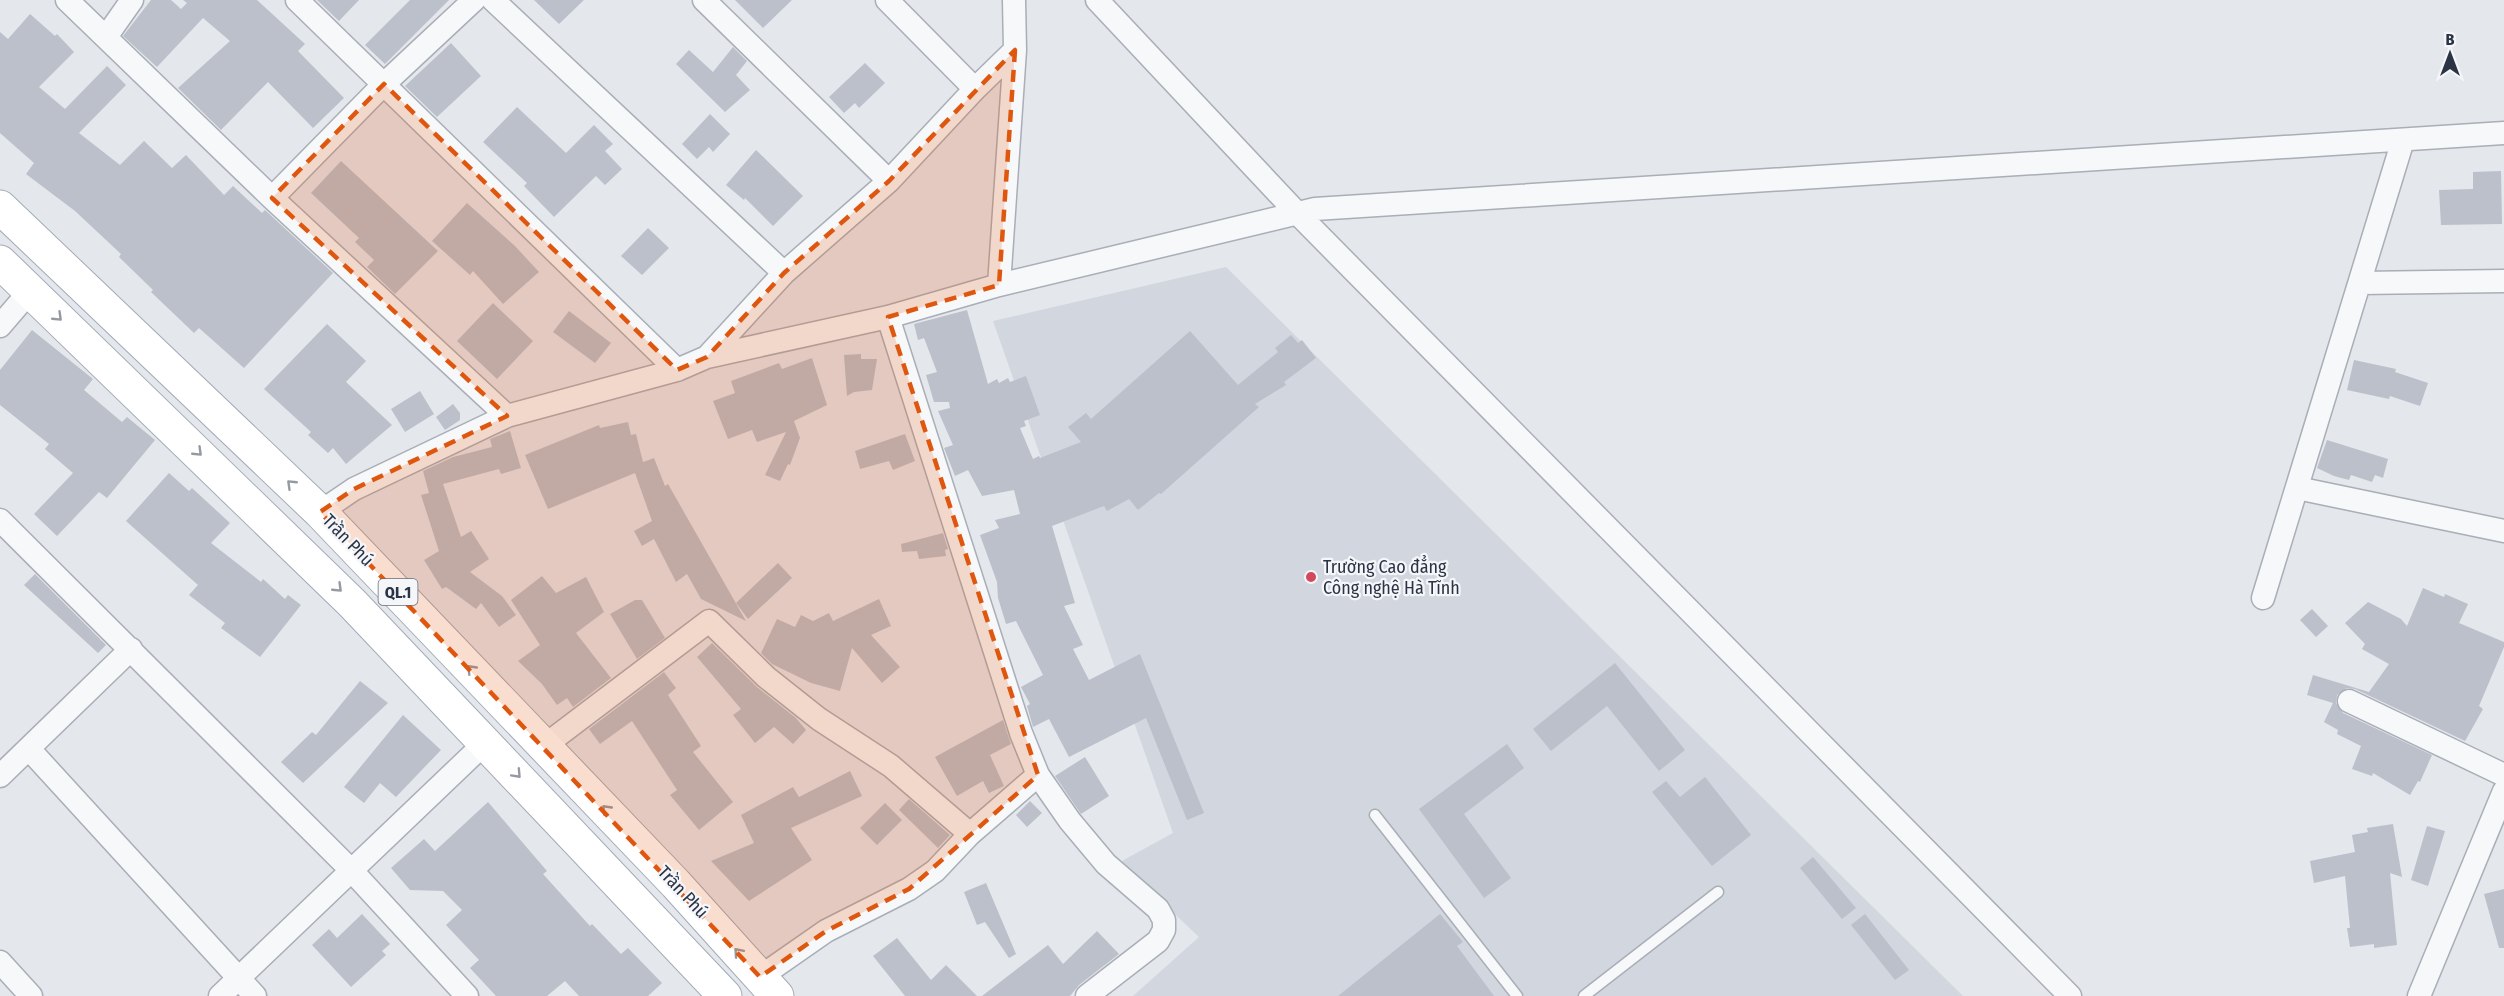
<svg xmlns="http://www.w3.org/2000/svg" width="2504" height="996" font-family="'Fira Sans Condensed',sans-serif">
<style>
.built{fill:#d2d6de}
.building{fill:#bbc0ca}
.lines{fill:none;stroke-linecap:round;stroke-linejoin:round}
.service-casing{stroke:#a9aeb7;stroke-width:13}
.minor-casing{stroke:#a9aeb7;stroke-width:25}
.primary-casing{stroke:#a3abb8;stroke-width:35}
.service{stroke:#f7f8fa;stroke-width:10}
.minor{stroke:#f7f8fa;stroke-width:22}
.primary{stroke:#fff;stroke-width:33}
.oneway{stroke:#959aa2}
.marked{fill:#df570f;fill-opacity:0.2;stroke:#df570f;stroke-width:4.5;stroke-dasharray:12 8;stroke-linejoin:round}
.poi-dot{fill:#d1495b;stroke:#f4f6f9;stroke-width:2}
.labels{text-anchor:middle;stroke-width:4.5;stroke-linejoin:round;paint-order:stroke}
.shield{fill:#f4f6f9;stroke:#676e7b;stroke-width:1.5}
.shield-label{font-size:16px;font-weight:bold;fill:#2b3445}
.street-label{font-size:18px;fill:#2b3445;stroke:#f4f6f9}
.poi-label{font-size:18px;fill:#2b3445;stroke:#f4f6f9;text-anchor:start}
</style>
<rect width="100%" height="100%" fill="#e4e7ec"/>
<path class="built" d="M1226,267L1963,996H1133L1199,937L1120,862L1173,833L993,321Z"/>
<path class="building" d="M151,0H171L181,9L187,3L183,0H257L305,44L298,51L344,98L313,128L268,82L221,130L178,88L230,41L203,18L157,67L123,36Z
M317,0H359L339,21Z
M410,0H449L385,64L365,45Z
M534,0H584L559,24Z
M735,0H792L763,28Z
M30,14L55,36L57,34L74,52L39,87L65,109L107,66L126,85L79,133L120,165L144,141L172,168L186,155L224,195L233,186L262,213L265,210L333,273L244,368L199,328L194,333L151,292L153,290L119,257L121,254L75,211L26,174L34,163L0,133V32L8,39Z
M451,43L481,76L437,117L405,86Z
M733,47L747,61L736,75L750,90L725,112L676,64L689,50L713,72Z
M865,63L885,83L859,108L855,103L844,113L829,97Z
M517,107L566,153L594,125L613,144L605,151L622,169L605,185L596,176L554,217L524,186L527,183L483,142Z
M710,114L730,134L713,152L709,147L697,159L682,144Z
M756,150L803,196L773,226L745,198L744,200L726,185Z
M341,161L438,251L395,294L367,267L374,260L355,242L359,238L311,193Z
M2501,171L2502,224L2441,225L2439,190L2473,189V172Z
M467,203L515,246L539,272L503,304L473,271L470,275L432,241Z
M648,228L669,248L642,275L621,256Z
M493,303L533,341L497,379L457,341Z
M967,310L988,384L997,379L999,383L1008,378L1010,382L1026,376L1040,415L1024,421L1026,426L1020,428L1033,459L1039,456L1040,458L1081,442L1068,427L1086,413L1091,419L1190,331L1238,385L1278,352L1275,348L1291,335L1298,343L1302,340L1316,358L1284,382L1286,385L1255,404L1259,407L1161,494L1159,493L1138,510L1129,499L1107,511L1104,506L1052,526L1075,603L1064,606L1083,645L1073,649L1089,680L1140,654L1204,813L1187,820L1146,718L1069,757L1049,719L1033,727L1027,706L1030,704L1021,687L1043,675L1016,621L1006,624L998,598L997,582L980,535L999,528L995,520L1020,514L1014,490L982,496L968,470L955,476L944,448L953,445L938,411L950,408L949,402H934L926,375L937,372L924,338L918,340L914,324Z
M569,311L611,343L595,363L553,332Z
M327,324L366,361L346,382L392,425L346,464L333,448L328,453L308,435L311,432L264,389Z
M32,330L93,379L84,390L122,422L127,417L155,440L107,498L99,492L57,536L34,514L73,473L45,449L49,444L0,405V370Z
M861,354V359H877L872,390L854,392L847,396L844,355Z
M812,358L827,405L794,421L800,438L790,465L788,464L780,481L765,475L786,432L757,442L752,430L728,439L713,401L735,393L731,381L779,363L782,369Z
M2354,360L2396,369L2395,372L2428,383L2420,406L2390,396L2389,399L2347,390Z
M420,391L434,414L405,432L391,409Z
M453,404L460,413V420L445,430L436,417Z
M628,422L631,435L636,434L643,462L654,458L665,486L668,484L746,621L701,599L687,574L676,582L654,539L642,546L634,531L652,521L635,473L548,509L525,455L599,425L600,428Z
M510,431L521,468L501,474L499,469L443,484L461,537L471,531L489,559L470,572L502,596L516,615L499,627L481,603L476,609L446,587L442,589L424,560L439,551L421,495L429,493L423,471L453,457L492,447L490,439Z
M905,434L915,461L893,470L889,461L860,469L855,451Z
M2327,440L2388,459L2383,478L2375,475L2372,482L2351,475L2349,480L2334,476L2317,468Z
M169,473L189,491L192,488L230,523L211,543L261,582L263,579L285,599L288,595L301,605L260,657L221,628L225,623L189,595L198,585L126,521Z
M943,533L948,549L945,550L946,556L919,559L917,551L902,552L901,544Z
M778,563L792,578L748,619L736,603Z
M35,574L106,645L98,653L24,585Z
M542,576L556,593L586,577L604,612L576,633L611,678L573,707L567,698L557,705L542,684L518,661L540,645L511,600Z
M2423,588L2444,597L2445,594L2468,604L2459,623L2504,642V647L2479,706L2483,709L2465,741L2355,689L2347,688L2337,695L2336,703L2343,713L2432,755L2420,782L2418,781L2410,795L2373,773L2372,776L2352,769L2361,746L2337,734L2338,730L2324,722L2333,703L2307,695L2313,675L2369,692L2389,664L2362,649L2365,644L2345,623L2368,602L2401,619L2407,626Z
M879,599L891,626L871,635L900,667L882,683L852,648L840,691L811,683L772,664L761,653L777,619L795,627L801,615L813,621L829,613L833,621Z
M635,600H642L665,638L637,659L610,614Z
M2312,609L2328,626L2316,637L2300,620Z
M712,643L757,687L796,718L806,730L793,744L774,727L755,743L733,715L741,709L697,657Z
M1615,663L1685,750L1659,771L1607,706L1551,751L1533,729Z
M664,672L676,688L668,695L701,746L693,752L733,802L699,830L670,795L677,790L632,721L600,744L589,729Z
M360,681L388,703L303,783L281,762L312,732L316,735Z
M403,715L441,750L396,797L380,783L364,803L344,787Z
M1003,720L1011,744L990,755L1004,786L989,793L983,781L957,796L935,757Z
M1507,744L1524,768L1464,814L1511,878L1484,898L1419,809Z
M1085,757L1109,796L1081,814L1055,776Z
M850,771L862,796L791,828L812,860L749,901L711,861L754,843L741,815L793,787L799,797Z
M1705,777L1751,835L1712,866L1652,792L1666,781L1680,797Z
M909,799L950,835L938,848L899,810Z
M1030,801L1042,813L1027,827L1016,815Z
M488,802L547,871L543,874L590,926L592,924L621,954L628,948L662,983L648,996H579L565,981L547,996H496L470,968L479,960L446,925L462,910L443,891L410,890L391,868L424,839L435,851Z
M885,803L902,820L877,845L860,828Z
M2393,824L2402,877L2390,873L2397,945L2374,948V944L2350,947L2347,928H2350L2345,876L2314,883L2310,861L2355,852L2352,835L2368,832L2367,828Z
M2427,826L2445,831L2428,886L2411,880Z
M1813,857L1856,908L1842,919L1800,868Z
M986,883L1016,954L1009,958L985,922L977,925L964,892Z
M2504,889V948H2499L2484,894Z
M362,914L390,944L382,951L386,955L351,987L312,945L329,929L337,938Z
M1440,914L1463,942L1457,946L1494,996H1338Z
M1865,914L1909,970L1895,980L1851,925Z
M1097,931L1119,954L1079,985L1070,996H982L1048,945L1063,964Z
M897,938L931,980L946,965L977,996H905L873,956Z"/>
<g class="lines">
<g class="service-casing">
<path id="service" d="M1375,815L1517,996
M1584,996L1718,892"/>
</g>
<g class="minor-casing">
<path id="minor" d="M67,0L272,198L507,416
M297,0L677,370
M493,0L784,273
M704,0L889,181
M887,0L975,89
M1097,0L1297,213L2070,996
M106,37L132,0
M272,198L384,84L474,0
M2360,283L2504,281
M999,285L1315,209L2504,133
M888,317L1021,733L1038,775L1070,821L1106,864L1158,909L1164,920V930L1158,941L1087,996
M0,326L30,291
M707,357L784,273L889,181L975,89L1015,50
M2297,488L2504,531
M320,512L354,489L507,416L677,370L707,357L888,317L999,285L1015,50L1014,0
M0,520L352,871L467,996
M2263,598L2403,140
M2349,701L2504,775
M544,746L709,621L766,677L819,719L891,766L970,834
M29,749L255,996
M0,776L131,649
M0,962L31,996
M760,977L826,931L909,889L935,871L970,834L1038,775
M220,996L486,742
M2419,996L2504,791"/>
</g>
<g class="primary-casing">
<path id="primary" d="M0,207L320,512L676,884L777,996
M0,262L352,603L725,996"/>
</g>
<use href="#service" class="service"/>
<use href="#minor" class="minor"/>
<use href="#primary" class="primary"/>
</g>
<defs><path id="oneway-chevron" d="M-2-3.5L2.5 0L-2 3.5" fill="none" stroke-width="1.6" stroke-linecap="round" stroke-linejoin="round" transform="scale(1.5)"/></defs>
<g class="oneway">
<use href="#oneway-chevron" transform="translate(58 317) rotate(44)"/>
<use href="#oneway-chevron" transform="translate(198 452) rotate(44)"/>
<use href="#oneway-chevron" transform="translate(291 484) rotate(-136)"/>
<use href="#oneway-chevron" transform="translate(338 588) rotate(44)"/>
<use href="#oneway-chevron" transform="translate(471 669) rotate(-134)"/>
<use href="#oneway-chevron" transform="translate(517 774) rotate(47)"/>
<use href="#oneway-chevron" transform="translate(606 809) rotate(-134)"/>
<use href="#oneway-chevron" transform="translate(738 952) rotate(-131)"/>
</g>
<path class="marked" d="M1015,50L999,285L888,317L1038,775L909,889L826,931L760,977L320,512L354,489L507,416L272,198L384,84L677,370L707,357L784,273L889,181Z"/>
<circle class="poi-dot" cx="1311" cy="577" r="6"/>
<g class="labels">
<rect class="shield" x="378.5" y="579" width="39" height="26" rx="4.5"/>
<g class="shield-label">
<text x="398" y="598">QL.1</text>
</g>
<g class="street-label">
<text transform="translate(348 540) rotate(46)" y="6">Trần Phú</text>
<text transform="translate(683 892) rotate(47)" y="6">Trần Phú</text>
</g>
<g class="poi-label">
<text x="1323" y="573">Trường Cao đẳng<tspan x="1323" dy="21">Công nghệ Hà Tĩnh</tspan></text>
</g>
</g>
<g transform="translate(2450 54)" stroke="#f4f6f9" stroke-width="4.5" paint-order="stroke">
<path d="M0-4.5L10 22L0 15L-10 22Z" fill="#2b3445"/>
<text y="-9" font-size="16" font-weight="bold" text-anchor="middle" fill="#2b3445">B</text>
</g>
</svg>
